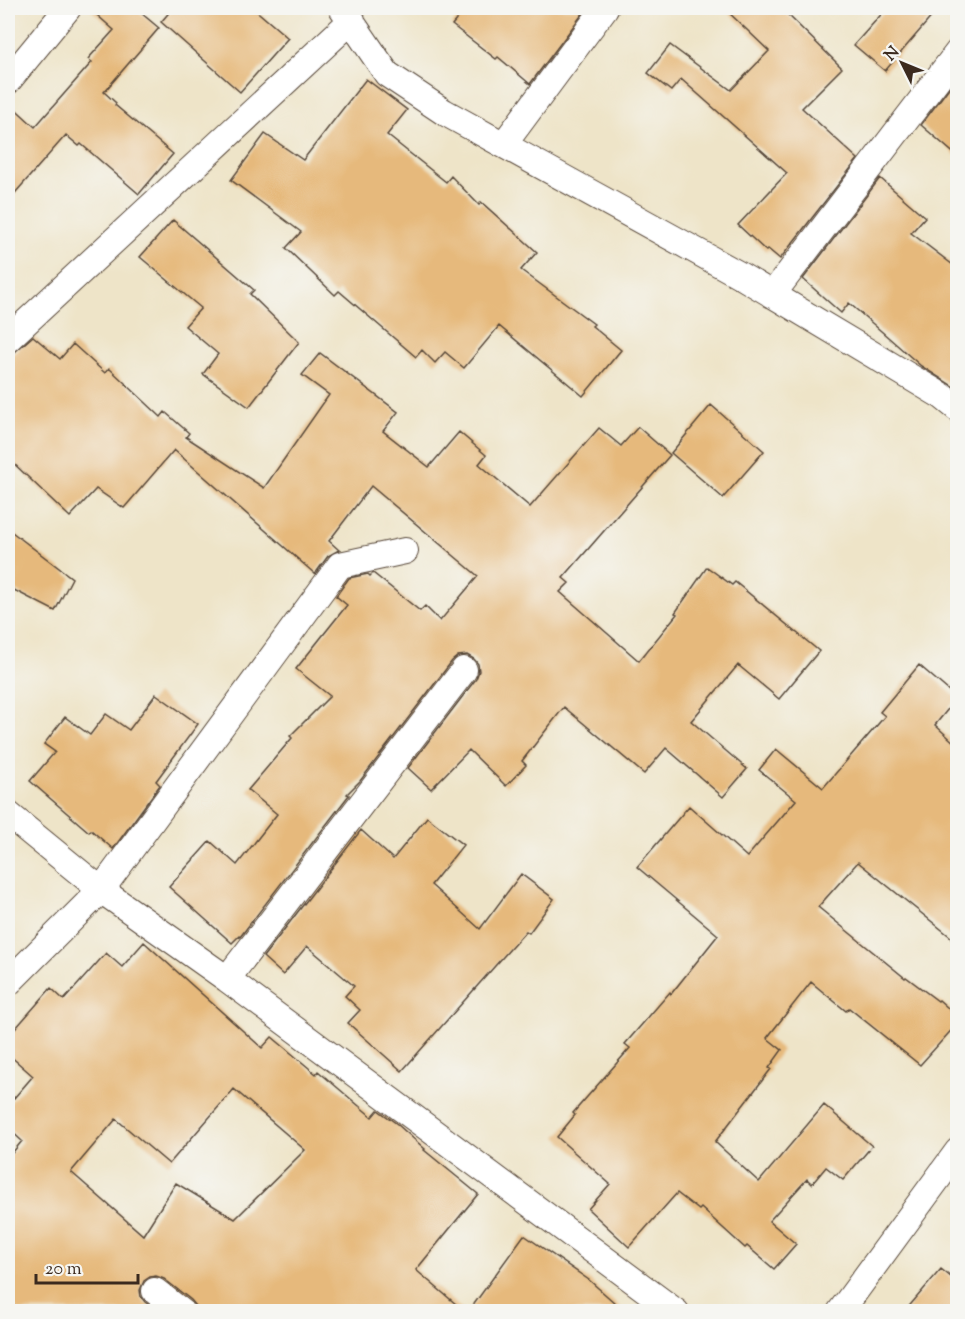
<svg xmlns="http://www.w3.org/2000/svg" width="965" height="1319" font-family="'Sorts Mill Goudy',serif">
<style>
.building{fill:#e6b97b;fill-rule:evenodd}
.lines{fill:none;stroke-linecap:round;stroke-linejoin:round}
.minor-casing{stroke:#564638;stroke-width:28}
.minor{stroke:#fff;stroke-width:26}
</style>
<rect width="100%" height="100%" fill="#f6f6f2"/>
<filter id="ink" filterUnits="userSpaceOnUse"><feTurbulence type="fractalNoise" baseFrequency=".0167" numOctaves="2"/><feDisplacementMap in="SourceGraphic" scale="12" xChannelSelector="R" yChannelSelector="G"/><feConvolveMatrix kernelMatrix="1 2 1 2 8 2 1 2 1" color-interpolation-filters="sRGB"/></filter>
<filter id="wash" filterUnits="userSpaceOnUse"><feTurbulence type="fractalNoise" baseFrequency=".008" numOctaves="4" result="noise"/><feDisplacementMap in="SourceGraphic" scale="24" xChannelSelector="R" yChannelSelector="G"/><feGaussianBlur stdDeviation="1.35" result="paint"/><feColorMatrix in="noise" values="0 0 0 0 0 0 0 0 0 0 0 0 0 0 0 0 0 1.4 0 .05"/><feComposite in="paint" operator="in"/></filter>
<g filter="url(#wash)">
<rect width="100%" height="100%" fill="#eee4c8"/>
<g id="blocks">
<path class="building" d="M89,8H135L159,28L104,92L116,103L115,105L173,154L139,194L81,144L79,146L66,135L8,201V102L35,127L92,62L88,59L114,30Z
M173,8H253L288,38L240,92L161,22Z
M466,8H587L530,84L498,57L496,59L452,25Z
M724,8H781L842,68L802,108L858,159L780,259L768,249L766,251L738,225L787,173L681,79L671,91L648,73L670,45L731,90L769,51Z
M887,8H939L885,71L854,45Z
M957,77V156L921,125Z
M366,79L407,110L387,135L446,182L451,176L479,205L481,202L537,252L521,270L594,324L592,326L621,350L583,396L499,326L464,368L445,352L435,363L422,350L416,357L339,291L335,295L286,248L301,232L231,180L265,134L303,160Z
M880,178L925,217L911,233L957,268V389L921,366L849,303L841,313L803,279Z
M173,220L254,290L250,294L299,342L249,407L203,374L218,354L185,326L201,308L140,257Z
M33,336L60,359L73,344L105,373L109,368L161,417L165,412L189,433L186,437L264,488L329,395L302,375L320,353L398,412L383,431L429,467L459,432L486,455L479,464L530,507L599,428L621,446L638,427L670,455L563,578L569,583L560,592L639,661L677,614L675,613L707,567L732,585L735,582L819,651L779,699L738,665L691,721L747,769L723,797L666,748L644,774L564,707L522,761L526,765L506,786L469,750L431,789L408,768L476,679L479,671L478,664L474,659L467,655L458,656L452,661L360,781L347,794L349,795L240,937L239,936L232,943L169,887L210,841L237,865L277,814L248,790L292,738L290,736L330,696L296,669L347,605L336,596L349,578L368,574L370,576L373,573L420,611L425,606L440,621L478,576L371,486L329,541L339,550L328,556L315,574L174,450L124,508L96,489L70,517L8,458V358Z
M711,405L764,451L723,498L671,453Z
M8,529L72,578L55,611L8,587Z
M919,665L957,698L935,725L957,745V942L858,862L818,907L905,978L906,977L938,1001L939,1000L957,1016V1024L920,1065L849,1008L846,1011L811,982L767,1038L782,1050L769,1068L771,1069L715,1142L759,1182L824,1105L872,1146L843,1180L826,1167L812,1184L807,1179L769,1221L796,1244L774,1269L747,1246L745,1248L701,1208L699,1210L677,1193L629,1247L588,1209L610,1184L557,1137L575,1115L573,1113L630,1048L625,1044L670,992L671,994L718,935L637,867L689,806L747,857L796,800L759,770L776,749L823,788L885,716L880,712Z
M156,694L198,724L156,781L160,785L113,849L91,830L89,832L30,781L55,752L44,744L65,717L90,735L106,714L129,730Z
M427,817L463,845L431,885L480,929L521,874L554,899L529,933L526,931L402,1071L348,1023L360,1010L345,996L354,986L307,946L283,975L263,957L361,830L393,859Z
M144,942L262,1048L272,1037L316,1074L318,1071L372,1117L378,1110L397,1124L425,1149L424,1150L478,1194L416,1270L464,1311H197L196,1306L191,1300L164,1279L156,1276L150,1277L144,1281L140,1290L141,1297L145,1302L157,1311H19L8,1300V1158L22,1141L8,1128V1105L33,1076L8,1054V1037L51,988L64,1000L106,953L122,967ZM234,1089L305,1150L235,1219L176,1183L143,1235L71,1172L116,1119L169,1164Z
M524,1235L589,1280L624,1311H469Z
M941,1269L957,1282V1311H905Z"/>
</g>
</g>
<g filter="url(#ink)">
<use href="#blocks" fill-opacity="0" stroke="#564638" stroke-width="1.5"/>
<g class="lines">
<g class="minor-casing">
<path id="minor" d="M342,8L387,74L444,112L738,274L942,396L958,409
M8,81L68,8
M504,144L605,8
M772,295L958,52
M8,339L352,20
M8,814L101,890L227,979L676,1312
M227,979L464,670
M8,983L101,890L340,565L405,551
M155,1291L182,1312
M840,1312L958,1151"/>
</g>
<use href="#minor" class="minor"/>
</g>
</g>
<rect width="965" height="1319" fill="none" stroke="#f6f6f2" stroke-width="30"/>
<g transform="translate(902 63) rotate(313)" stroke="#f6f6f2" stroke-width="4.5" paint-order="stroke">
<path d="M0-4.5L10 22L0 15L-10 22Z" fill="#3b2a1e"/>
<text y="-9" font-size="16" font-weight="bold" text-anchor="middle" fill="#3b2a1e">N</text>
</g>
<path d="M36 1274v9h102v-9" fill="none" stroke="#3b2a1e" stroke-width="3"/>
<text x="45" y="1274" font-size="18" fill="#3b2a1e" stroke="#f6f6f2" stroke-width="4.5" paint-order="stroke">20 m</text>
</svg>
